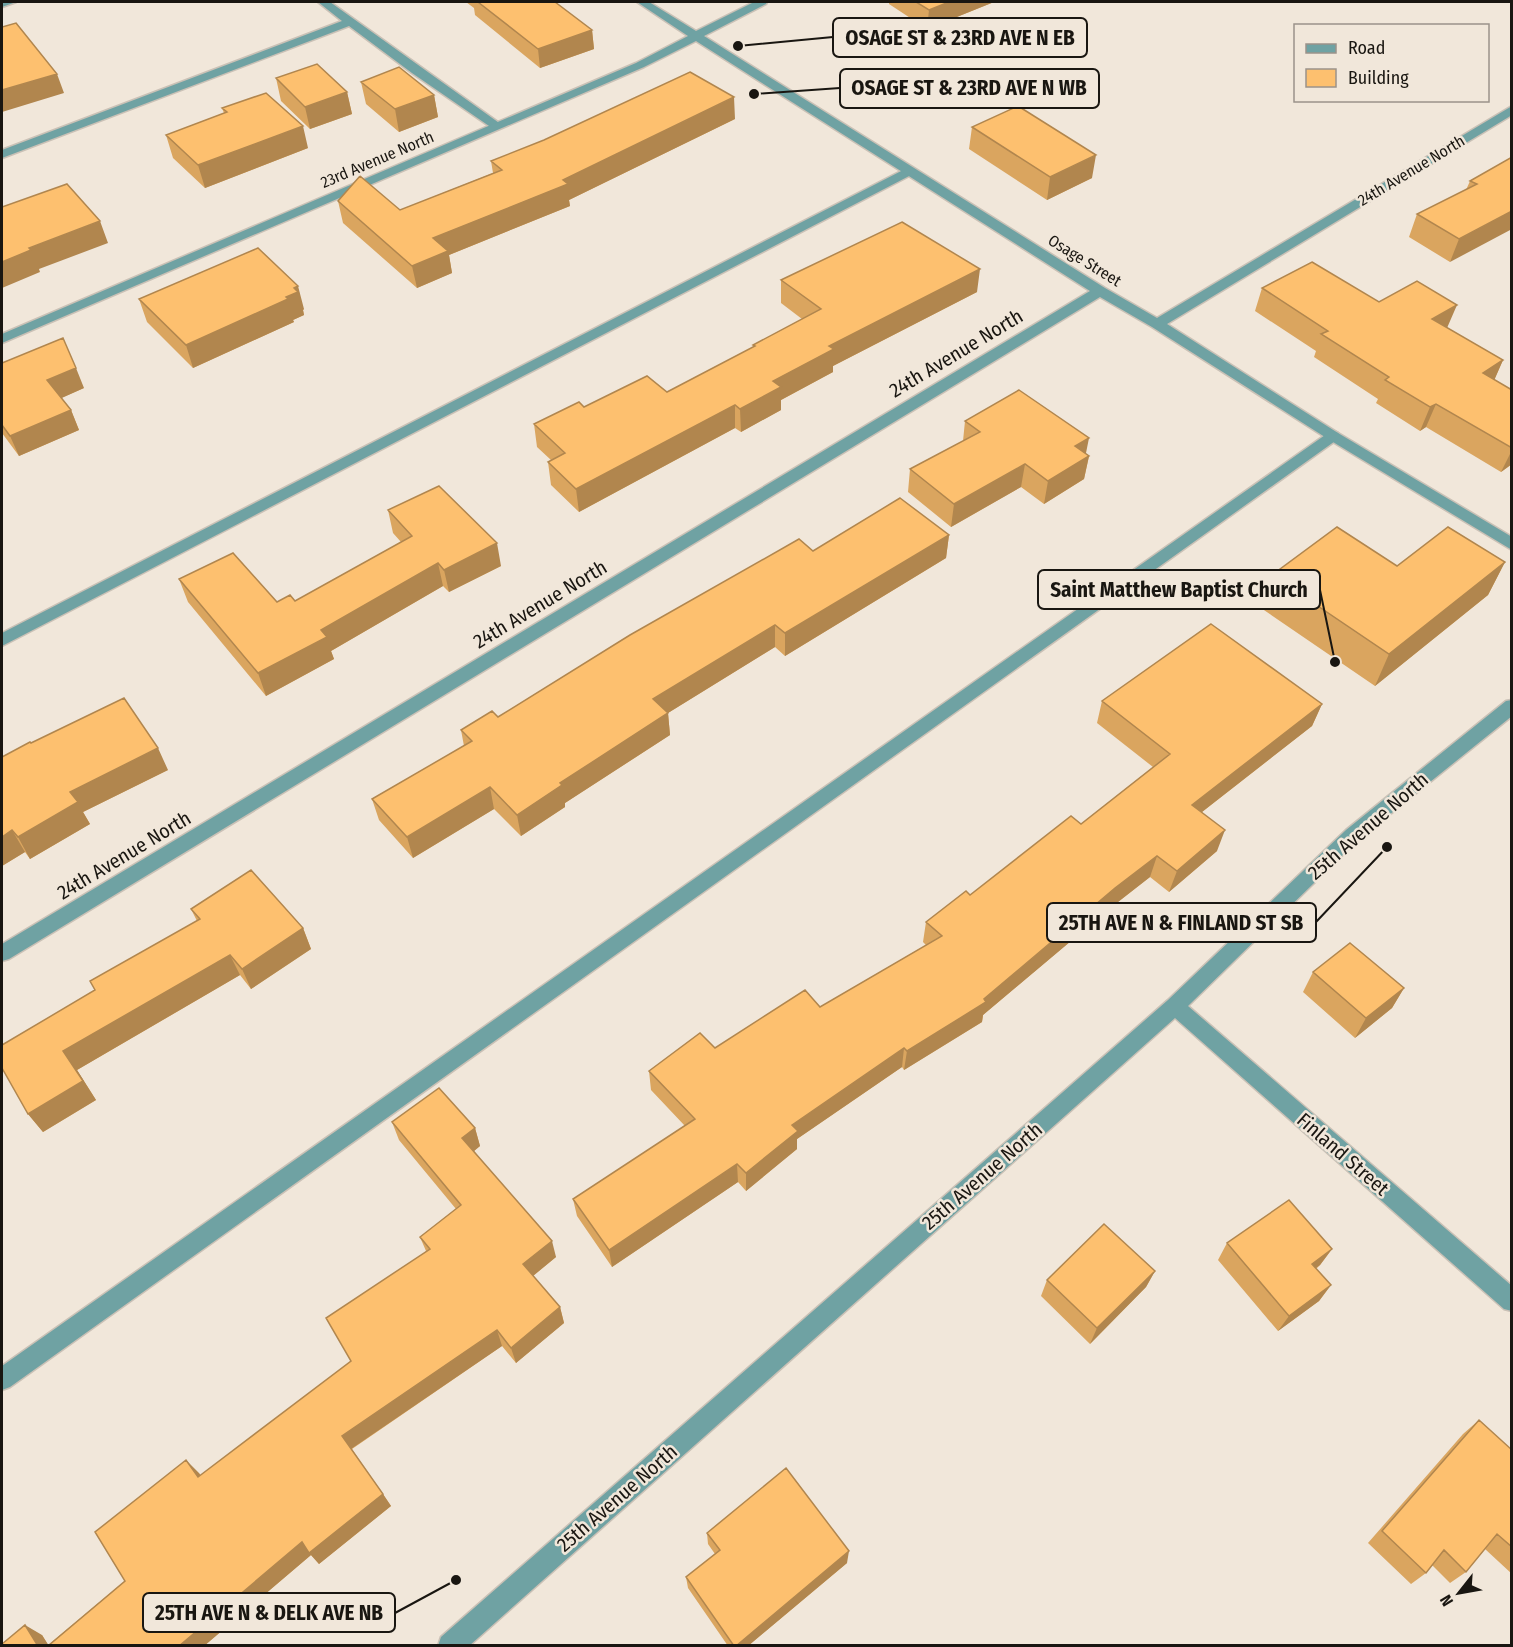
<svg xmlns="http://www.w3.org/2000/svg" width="1513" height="1647" font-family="'Fira Sans Condensed',sans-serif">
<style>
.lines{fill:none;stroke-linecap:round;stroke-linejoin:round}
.lane-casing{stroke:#cac1b6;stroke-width:3}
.street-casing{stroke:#cac1b6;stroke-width:3}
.lane{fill:#6fa2a3;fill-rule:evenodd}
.street{fill:#6fa2a3;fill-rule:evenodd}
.wall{fill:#daa55f}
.shaded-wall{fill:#b1864e}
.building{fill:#fdc06f;stroke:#b1864e;stroke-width:1.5}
.labels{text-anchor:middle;stroke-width:5;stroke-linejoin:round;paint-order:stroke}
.far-street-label{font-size:16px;fill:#191611;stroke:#f1e7da}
.street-label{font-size:20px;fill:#191611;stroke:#f1e7da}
.leader{fill:none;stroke:#191611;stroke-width:2}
.callout-dot{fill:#191611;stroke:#f1e7da;stroke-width:2}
.callout{fill:#f1e7da;stroke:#191611;stroke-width:2}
.callout-label{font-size:21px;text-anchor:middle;font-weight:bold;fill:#191611}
</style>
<rect width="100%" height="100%" fill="#f1e7da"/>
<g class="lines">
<g class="lane-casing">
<path id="lane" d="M318,2H330L502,125L496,129L492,128L412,73L349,26L2,158V150L342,21Z
M909,167L915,171L913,174L2,646V633Z
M1333,431L1338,433L1340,436L1338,439L10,1387L2,1390V1366L1328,433Z"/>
</g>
<g class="street-casing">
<path id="street" d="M2,2H16L2,7Z
M637,2H649L696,31L754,2H767L766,4L704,36L1105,288L1157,318L1512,106V115L1167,324L1338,433L1512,537V550L1328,439L1152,327L1100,297L9,959L2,961V944L1090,291L696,41L644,67L2,343V334L636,63L688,36Z
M1512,700V716L1358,840L1188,1006L1512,1286V1311L1504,1309L1175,1018L469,1646H438L441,1637L1168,1000L1346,830L1506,701Z"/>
</g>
<use href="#lane" class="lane"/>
<use href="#street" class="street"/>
</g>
<path class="wall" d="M466,2H555L592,30L594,49L540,68L475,15L474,8Z
M889,2H994L927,29L889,4Z
M276,78L347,92L352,114L310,129L281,101Z
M361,82L434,95L438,117L399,132L366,104Z
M222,108L308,148L205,188L173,158L166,135L224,113Z
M735,119L569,200L570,206L449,255L452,273L417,288L343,223L338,201L400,210L493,173L491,161Z
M972,127L1092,178L1047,200L969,149Z
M1512,157L1450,262L1409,237L1417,214L1466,190L1470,181Z
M781,280L977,292L833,366V372L781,400V410L741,432L735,428L579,512L551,485L548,462L551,460L537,447L534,424L584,407L667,392L753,348V345L802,319L781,303Z
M1262,288L1379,302L1447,328L1503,360L1494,380L1512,390V464L1501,472L1426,427L1420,431L1376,403L1378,399L1314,357L1316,351L1255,311Z
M139,299L304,309L303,310L304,315L293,320L294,322L193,368L147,322Z
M2,363L84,388L61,398L71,410L79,430L19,456L2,433Z
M965,421L1086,454L1089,456L1084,479L1044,504L1021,487L951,527L908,492L910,469L963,441Z
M388,510L501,566L449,592L443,586L331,651L334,659L266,696L188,602L179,579L277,602L295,601L401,542L393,533Z
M949,535L946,558L785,656L775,647L668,713L670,735L565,803V807L521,836L494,809L413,858L379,820L372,799L464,746L461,730L498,717L813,551Z
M1505,562L1488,595L1375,686L1261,608L1272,575Z
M1102,701L1322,704L1312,726L1202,812L1217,851L1169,892L1150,877L1109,909L983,1015L982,1022L904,1070L902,1067L797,1139V1149L746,1191L738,1182L612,1267L577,1216L573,1199L685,1126L651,1090L649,1071L715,1048L820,1007L926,945L923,942L926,922L970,895L1081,824L1153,767L1097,723Z
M31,743L168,770L83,812L90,824L30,859L25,852L2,866V757Z
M191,909L303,928L311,949L251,989L240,975L77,1070L96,1100L43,1132L28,1114L95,990L197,921Z
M1313,972L1404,988L1392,1008L1355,1038L1303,992Z
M392,1122L475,1128L480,1146L474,1151L556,1257L533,1276L560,1307L564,1323L516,1363L502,1346L352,1449L391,1506L319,1564L311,1555L204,1646H2L42,1635L48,1645L125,1581L199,1473L200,1476L351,1361L426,1251L420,1237L456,1209L399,1140Z
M1227,1243L1332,1249L1320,1265L1316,1269L1331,1285L1319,1301L1278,1331L1218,1260Z
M1155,1271L1146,1287L1090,1344L1041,1296L1047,1280Z
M1479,1420L1512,1450V1574L1485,1549L1466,1572L1450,1583L1432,1565L1426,1573L1411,1584L1368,1543L1463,1434Z
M707,1533L847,1563L748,1646H728L688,1588L686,1577L715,1554L708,1544Z"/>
<path class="shaded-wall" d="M949,2H994L927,29L929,10Z
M592,30L594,49L540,68L538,49Z
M57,74L64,93L2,112V90Z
M347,92L352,114L310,129L305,107Z
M434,95L438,117L399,132L395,109Z
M734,97L735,119L569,200L570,206L449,255L452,273L417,288L412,266L433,238L563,180Z
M303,126L308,148L205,188L198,165Z
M1096,155L1092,178L1047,200L1050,177Z
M1512,211V229L1450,262L1459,239Z
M100,221L108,243L39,269L40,272L2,288V262L29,248Z
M980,269L977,292L833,366V372L781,400V410L741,432L740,409L773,381L829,346Z
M298,286L304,309L303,310L304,315L293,320L294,322L193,368L186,345L286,297L294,288Z
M1457,305L1447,328L1432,319Z
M1503,360L1493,383L1483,373Z
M76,368L84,388L55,401L47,380Z
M1436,404L1426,427L1420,431L1430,407Z
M735,405V428L579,512L576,489Z
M71,410L79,430L19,456L10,436Z
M1089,438L1085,458L1089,456L1084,479L1044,504L1048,481L1075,446Z
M1512,450V464L1501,472Z
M1025,464L1021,487L951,527L954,504Z
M949,535L946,558L785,656V633Z
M497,543L501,566L449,592L444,570Z
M1505,562L1488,595L1375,686L1389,654Z
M438,563L443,586L331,651L334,659L266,696L258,673L321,630Z
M775,625V647L668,713L670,735L565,803V807L521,836L517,815L560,783L653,699Z
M1322,704L1312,726L1184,826L1192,805Z
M158,748L168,770L83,812L90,824L30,859L18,837L70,792Z
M490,787L494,809L413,858L407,837Z
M12,830L25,852L2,866V837Z
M1225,830L1217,851L1169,892L1177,871Z
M1157,856L1150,877L1109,909L983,1015L982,1022L904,1070L907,1051L984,999L1115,888Z
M303,928L311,949L251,989L242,969Z
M230,955L240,975L77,1070L96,1100L43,1132L28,1114L63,1051Z
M1404,988L1392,1008L1355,1038L1366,1018Z
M904,1048L902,1067L797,1139V1149L746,1191V1173L792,1125Z
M475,1128L480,1146L468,1156L462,1138Z
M737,1164L738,1182L612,1267L609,1250Z
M552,1241L556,1257L528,1280L523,1264Z
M1332,1249L1320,1265L1300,1280L1312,1264Z
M1155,1271L1146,1287L1090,1344L1097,1328Z
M1331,1285L1319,1301L1278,1331L1289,1316Z
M560,1307L564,1323L516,1363L511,1348Z
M497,1330L502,1346L351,1449L342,1436Z
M186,1460L199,1473L210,1490L198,1477Z
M383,1494L391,1506L319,1564L311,1555L204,1646H179L302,1542Z
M849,1551L847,1563L748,1646H736Z
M25,1625L42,1635L49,1646H38Z"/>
<path class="building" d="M478,2H555L592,30L538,49Z
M916,2H949L929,10Z
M16,23L57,74L2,90V27Z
M317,64L347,92L305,107L276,78Z
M399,67L434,95L395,109L361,82Z
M690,72L734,97L563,180L568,184L433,238L448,251L412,266L338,201L360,176L400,210L502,170L491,161L544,140Z
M266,93L303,126L198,165L166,135L227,112L222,108Z
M1018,106L1096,155L1050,177L972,127Z
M1512,157V211L1459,239L1417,214L1477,184L1470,181Z
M67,184L100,221L29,248L31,250L2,262V207Z
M902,222L980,269L829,346L834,349L773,381L781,387L740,409L735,405L576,489L548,462L565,453L534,424L579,402L584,407L647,376L667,392L755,346L753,345L821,309L781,280Z
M258,248L298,286L294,288L298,292L286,297L288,299L186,345L139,299Z
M1312,262L1379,302L1417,281L1457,305L1432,319L1503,360L1483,373L1512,390V448L1436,404L1430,407L1385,380L1389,377L1321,334L1328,331L1262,288Z
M63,338L76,368L47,380L71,410L10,436L2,425V363Z
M1019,390L1089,438L1075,446L1089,456L1048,481L1025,464L954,504L910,469L980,432L965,421Z
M439,486L497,543L444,570L438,563L321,630L327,637L258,673L179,579L233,553L277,602L290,595L295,601L412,536L388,510Z
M900,498L949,535L785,633L775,625L653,699L668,713L560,783L562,785L517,815L490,787L407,837L372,799L472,741L461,730L492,711L498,717L630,635L799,539L813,551Z
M1337,527L1397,566L1448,527L1505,562L1389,654L1272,575Z
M1211,624L1322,704L1192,805L1225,830L1177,871L1157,856L1115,888L984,999L986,1002L907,1051L904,1048L792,1125L798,1131L746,1173L737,1164L609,1250L573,1199L695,1119L649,1071L700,1033L715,1048L805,990L820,1007L942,936L926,922L966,891L970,895L1071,816L1081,824L1170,754L1102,701Z
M124,698L158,748L70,792L78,802L18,837L12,830L2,837V757L30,742L31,743Z
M251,870L303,928L242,969L230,955L63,1051L83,1081L28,1114L2,1068V1045L95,990L90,981L200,919L191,909Z
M1350,943L1404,988L1366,1018L1313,972Z
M439,1088L475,1128L462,1138L552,1241L523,1264L560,1307L511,1348L497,1330L342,1436L383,1494L309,1553L302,1542L179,1646H48L125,1581L95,1532L186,1460L198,1477L351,1361L326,1318L430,1249L420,1237L461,1205L392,1122Z
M1289,1200L1332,1249L1312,1264L1331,1285L1289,1316L1227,1243Z
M1104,1224L1155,1271L1097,1328L1047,1280Z
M1479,1420L1512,1450V1547L1497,1534L1466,1572L1444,1550L1426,1573L1382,1531Z
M786,1468L849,1551L736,1646H734L686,1577L720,1550L707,1533Z
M25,1625L38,1646H2V1644Z"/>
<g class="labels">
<g class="far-street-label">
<text transform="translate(377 159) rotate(-23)" y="6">23rd Avenue North</text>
<text transform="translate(1411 170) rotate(-31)" y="6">24th Avenue North</text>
<text transform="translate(1085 260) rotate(32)" y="6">Osage Street</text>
</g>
<g class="street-label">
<text transform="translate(956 353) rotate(-31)" y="7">24th Avenue North</text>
<text transform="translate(540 604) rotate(-31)" y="7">24th Avenue North</text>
<text transform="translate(1368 826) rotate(-41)" y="7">25th Avenue North</text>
<text transform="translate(124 855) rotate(-31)" y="7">24th Avenue North</text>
<text transform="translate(1343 1154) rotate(41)" y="7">Finland Street</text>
<text transform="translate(982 1176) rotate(-41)" y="7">25th Avenue North</text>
<text transform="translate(617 1498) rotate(-41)" y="7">25th Avenue North</text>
</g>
</g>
<path class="leader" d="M738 46L833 37M754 94L840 88M1335 662L1320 590M1387 847L1316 922M456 1580L395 1613"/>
<g class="callout-dot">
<circle cx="738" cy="46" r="6"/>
<circle cx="754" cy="94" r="6"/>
<circle cx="1335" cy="662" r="6"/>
<circle cx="1387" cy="847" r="6"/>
<circle cx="456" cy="1580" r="6"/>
</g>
<g class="callout">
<rect x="833" y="18" width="254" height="39" rx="6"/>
<rect x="840" y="69" width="259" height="39" rx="6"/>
<rect x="1038" y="570" width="282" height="39" rx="6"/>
<rect x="1047" y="903" width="269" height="39" rx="6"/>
<rect x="143" y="1593" width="252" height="39" rx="6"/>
</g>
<g class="callout-label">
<text x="960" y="45">OSAGE ST &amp; 23RD AVE N EB</text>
<text x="969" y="95">OSAGE ST &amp; 23RD AVE N WB</text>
<text x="1179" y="597">Saint Matthew Baptist Church</text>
<text x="1181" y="930">25TH AVE N &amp; FINLAND ST SB</text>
<text x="269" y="1620">25TH AVE N &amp; DELK AVE NB</text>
</g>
<rect width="1513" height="1647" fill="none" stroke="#191611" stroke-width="6"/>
<rect x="1294" y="24" width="195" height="78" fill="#f1e7da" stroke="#9b938a" stroke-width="1.5"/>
<rect x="1306" y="44" width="30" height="9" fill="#6fa2a3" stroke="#9b938a" stroke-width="1.5"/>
<text x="1348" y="54" font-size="18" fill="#191611">Road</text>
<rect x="1306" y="69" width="30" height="18" fill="#fdc06f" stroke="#9b938a" stroke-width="1.5"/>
<text x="1348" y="84" font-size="18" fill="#191611">Building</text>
<g transform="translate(1459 1593) rotate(239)" stroke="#f1e7da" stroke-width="4.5" paint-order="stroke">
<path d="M0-4.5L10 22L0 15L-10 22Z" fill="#191611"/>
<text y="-9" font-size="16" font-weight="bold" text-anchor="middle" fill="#191611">N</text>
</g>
</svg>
